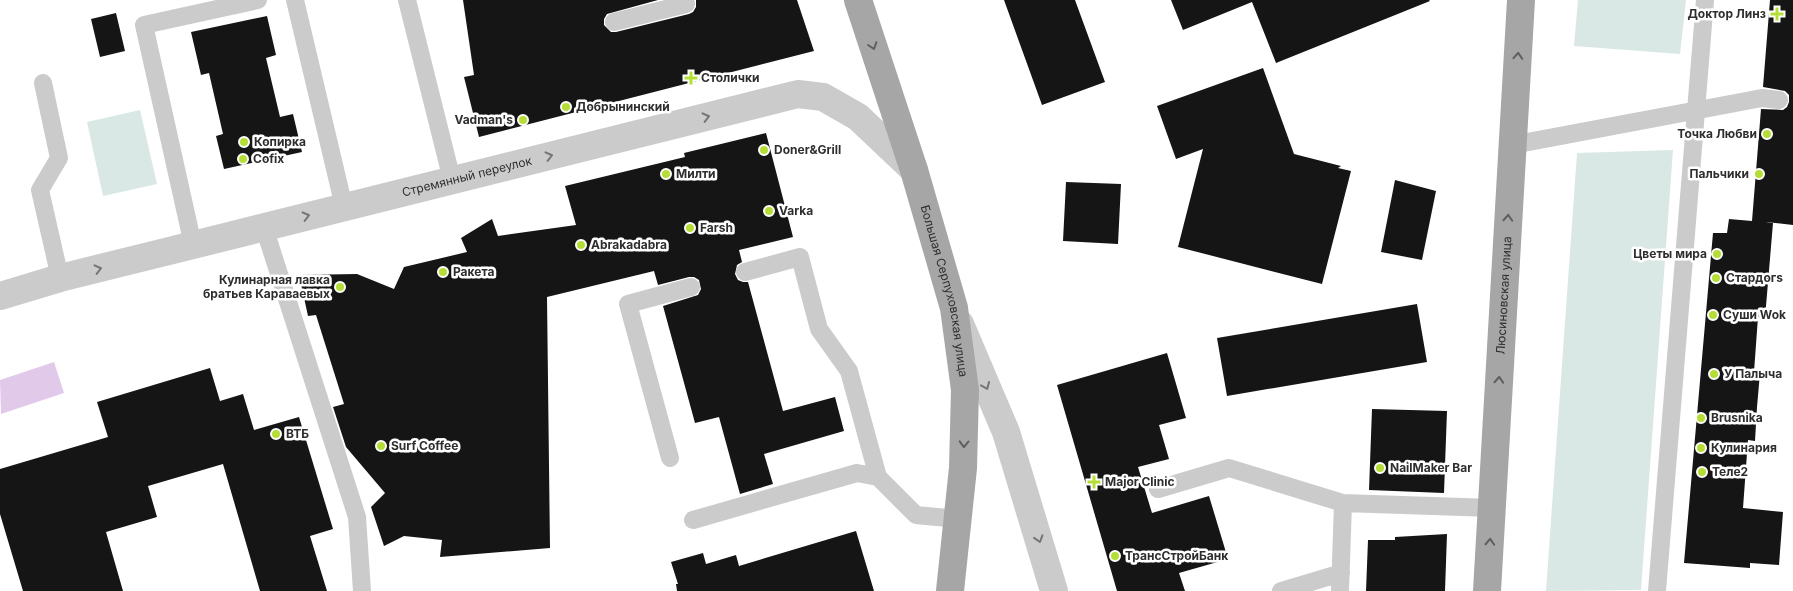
<svg xmlns="http://www.w3.org/2000/svg" width="1793" height="591" font-family="Inter,sans-serif">
<style>
.green{fill:#d9e8e5}
.water{fill:#e1c9ea}
.building{fill:#151515}
.lines{fill:none;stroke-linecap:round;stroke-linejoin:round}
.lane{stroke:#cbcbcb;stroke-width:18}
.street{stroke:#cbcbcb;stroke-width:28}
.primary{stroke:#a6a6a6;stroke-width:28}
.oneway{stroke:#5e5e5e}
.oneway2{stroke:#757575}
.poi-dot{fill:#b4de37;stroke:#fff;stroke-width:2}
.labels{text-anchor:middle;stroke-width:5;stroke-linejoin:round;paint-order:stroke}
.poi-label{font-size:12px;font-weight:bold;fill:#2e2e2e;stroke:#fff;text-anchor:start}
.street-label{font-size:12px;fill:#2e2e2e;stroke:#fff}
</style>
<rect width="100%" height="100%" fill="#fff"/>
<path class="green" d="M1578,0H1686L1680,54L1574,46Z
M140,110L157,184L103,196L87,122Z
M1673,150L1641,590L1546,591L1577,153Z"/>
<path class="water" d="M54,362L64,393L1,414L0,380Z"/>
<path class="building" d="M463,0H658L607,14L604,19V25L611,32H616L689,14L693,12L696,7V0H797L814,51L479,137L464,77L474,75Z
M1004,0H1075L1105,82L1042,105Z
M1171,0H1429L1430,1L1276,63L1252,2L1183,30Z
M1770,0H1793V225L1766,222L1773,223L1765,318L1758,317L1754,372L1760,373L1757,407L1755,441L1748,440L1743,508L1783,512L1779,565L1750,563V568L1684,563L1713,233H1727L1729,219L1752,221L1761,109L1783,110L1787,107L1789,102V95L1785,91L1763,87Z
M116,13L125,51L100,57L91,19Z
M267,16L276,55L266,58L280,117L293,114L302,152L224,169L216,136L223,134L209,73L201,75L191,32Z
M1263,68L1294,154L1341,166L1338,168L1351,171L1322,284L1178,247L1203,149L1176,159L1157,106Z
M766,133L793,237L739,250L742,262L737,265L735,274L738,280L743,282H748L783,411L835,397L844,431L764,454L773,484L740,494L719,417L695,423L663,306L698,295L701,289L699,280L694,277H689L658,285L654,271L547,297L550,548L440,557L442,540L404,536L384,546L371,507L385,493L346,447L333,407L344,404L316,315L308,316L299,275L357,274L394,289L404,267L467,252L461,238L492,219L498,236L576,225L565,186L685,157L684,153Z
M1395,180L1436,191L1422,260L1381,252Z
M1066,182L1121,184L1118,244L1063,241Z
M1417,304L1427,362L1227,396L1217,338Z
M1167,353L1186,418L1159,425L1169,459L1138,467L1152,513L1209,496L1228,559L1179,573L1185,591H1117L1057,385Z
M210,368L220,401L243,394L254,430L299,417L333,529L310,536L327,591H260L223,464L148,486L157,517L106,532L123,591H23L0,514V469L108,437L97,402Z
M1372,409L1447,411L1444,493L1369,490Z
M856,531L874,591H677L676,584H678L671,562L703,553L706,564L736,555L739,566Z
M1447,534L1445,591H1366L1368,540H1395V537Z"/>
<g class="lines">
<path class="lane" d="M295,0L344,207
M407,0L452,180
M614,22L686,4L685,0
M43,83L59,158L40,190L60,278
M1512,145L1762,98L1779,100
M264,227L357,517L362,591
M193,245L144,25L258,0
M745,272L800,257L819,329L849,371L878,477
M670,458L628,304L691,287
M1158,489L1229,468L1343,503
M693,520L857,473L878,477L916,515L958,519
M1281,591L1341,573
M1340,591L1343,503L1492,508
M1657,591L1705,0"/>
<g class="street">
<path id="s1" d="M0,296L60,278L161,253L798,94L823,97L858,117L914,170"/>
<path d="M960,324L1006,432L1054,591"/>
</g>
<g class="primary">
<path id="s2" d="M858,0L914,170L954,308L965,390L963,468L950,591"/>
<path id="s3" d="M1487,591L1521,0"/>
</g>
</g>
<defs><path id="oneway-chevron" d="M-2-3.5L2.5 0L-2 3.5" fill="none" stroke-width="1.6" stroke-linecap="round" stroke-linejoin="round" transform="scale(1.25)"/></defs>
<g class="oneway">
<use href="#oneway-chevron" transform="translate(873 46) rotate(72)"/>
<use href="#oneway-chevron" transform="translate(1518 56) rotate(-86)"/>
<use href="#oneway-chevron" transform="translate(1508 218) rotate(-87)"/>
<use href="#oneway-chevron" transform="translate(1499 380) rotate(-87)"/>
<use href="#oneway-chevron" transform="translate(964 444) rotate(91)"/>
<use href="#oneway-chevron" transform="translate(1490 542) rotate(-87)"/>
</g>
<g class="oneway2">
<use href="#oneway-chevron" transform="translate(706 117) rotate(-14)"/>
<use href="#oneway-chevron" transform="translate(549 156) rotate(-14)"/>
<use href="#oneway-chevron" transform="translate(306 216) rotate(-14)"/>
<use href="#oneway-chevron" transform="translate(98 269) rotate(-14)"/>
<use href="#oneway-chevron" transform="translate(986 386) rotate(67)"/>
<use href="#oneway-chevron" transform="translate(1039 539) rotate(73)"/>
</g>
<g class="poi-dot">
<path d="M1774.5 6.5h5v5h5v5h-5v5h-5v-5h-5v-5h5z"/>
<path d="M688.5 70.5h5v5h5v5h-5v5h-5v-5h-5v-5h5z"/>
<circle cx="566" cy="107" r="5"/>
<circle cx="523" cy="120" r="5"/>
<circle cx="1767" cy="134" r="5"/>
<circle cx="244" cy="142" r="5"/>
<circle cx="764" cy="150" r="5"/>
<circle cx="243" cy="159" r="5"/>
<circle cx="666" cy="174" r="5"/>
<circle cx="1759" cy="174" r="5"/>
<circle cx="769" cy="211" r="5"/>
<circle cx="690" cy="228" r="5"/>
<circle cx="581" cy="245" r="5"/>
<circle cx="1717" cy="254" r="5"/>
<circle cx="443" cy="272" r="5"/>
<circle cx="1716" cy="278" r="5"/>
<circle cx="340" cy="287" r="5"/>
<circle cx="1713" cy="315" r="5"/>
<circle cx="1714" cy="374" r="5"/>
<circle cx="1701" cy="418" r="5"/>
<circle cx="276" cy="434" r="5"/>
<circle cx="381" cy="446" r="5"/>
<circle cx="1701" cy="448" r="5"/>
<circle cx="1380" cy="468" r="5"/>
<circle cx="1702" cy="472" r="5"/>
<path d="M1091.5 474.5h5v5h5v5h-5v5h-5v-5h-5v-5h5z"/>
<circle cx="1115" cy="556" r="5"/>
</g>
<g class="labels">
<g class="poi-label">
<text x="1766" y="18" text-anchor="end">Доктор Линз</text>
<text x="701" y="82">Столички</text>
<text x="576" y="111">Добрынинский</text>
<text x="513" y="124" text-anchor="end">Vadman's</text>
<text x="1757" y="138" text-anchor="end">Точка Любви</text>
<text x="254" y="146">Копирка</text>
<text x="774" y="154">Doner&amp;Grill</text>
<text x="253" y="163">Cofix</text>
<text x="676" y="178">Милти</text>
<text x="1749" y="178" text-anchor="end">Пальчики</text>
<text x="779" y="215">Varka</text>
<text x="700" y="232">Farsh</text>
<text x="591" y="249">Abrakadabra</text>
<text x="1707" y="258" text-anchor="end">Цветы мира</text>
<text x="453" y="276">Ракета</text>
<text x="1726" y="282">Стардогs</text>
<text x="330" y="284" text-anchor="end">Кулинарная лавка<tspan x="330" dy="14">братьев Караваевых</tspan></text>
<text x="1723" y="319">Суши Wok</text>
<text x="1724" y="378">У Палыча</text>
<text x="1711" y="422">Brusnika</text>
<text x="286" y="438">ВТБ</text>
<text x="391" y="450">Surf Coffee</text>
<text x="1711" y="452">Кулинария</text>
<text x="1390" y="472">NailMaker Bar</text>
<text x="1712" y="476">Теле2</text>
<text x="1105" y="486">Major Clinic</text>
<text x="1125" y="560">ТрансСтройБанк</text>
</g>
<g class="street-label">
<text dy="4" stroke="none"><textPath href="#s1" startOffset="482">Стремянный переулок</textPath></text>
<text dy="4" stroke="none"><textPath href="#s2" startOffset="304">Большая Серпуховская улица</textPath></text>
<text dy="4" stroke="none"><textPath href="#s3" startOffset="296">Люсиновская улица</textPath></text>
</g>
</g>
</svg>
